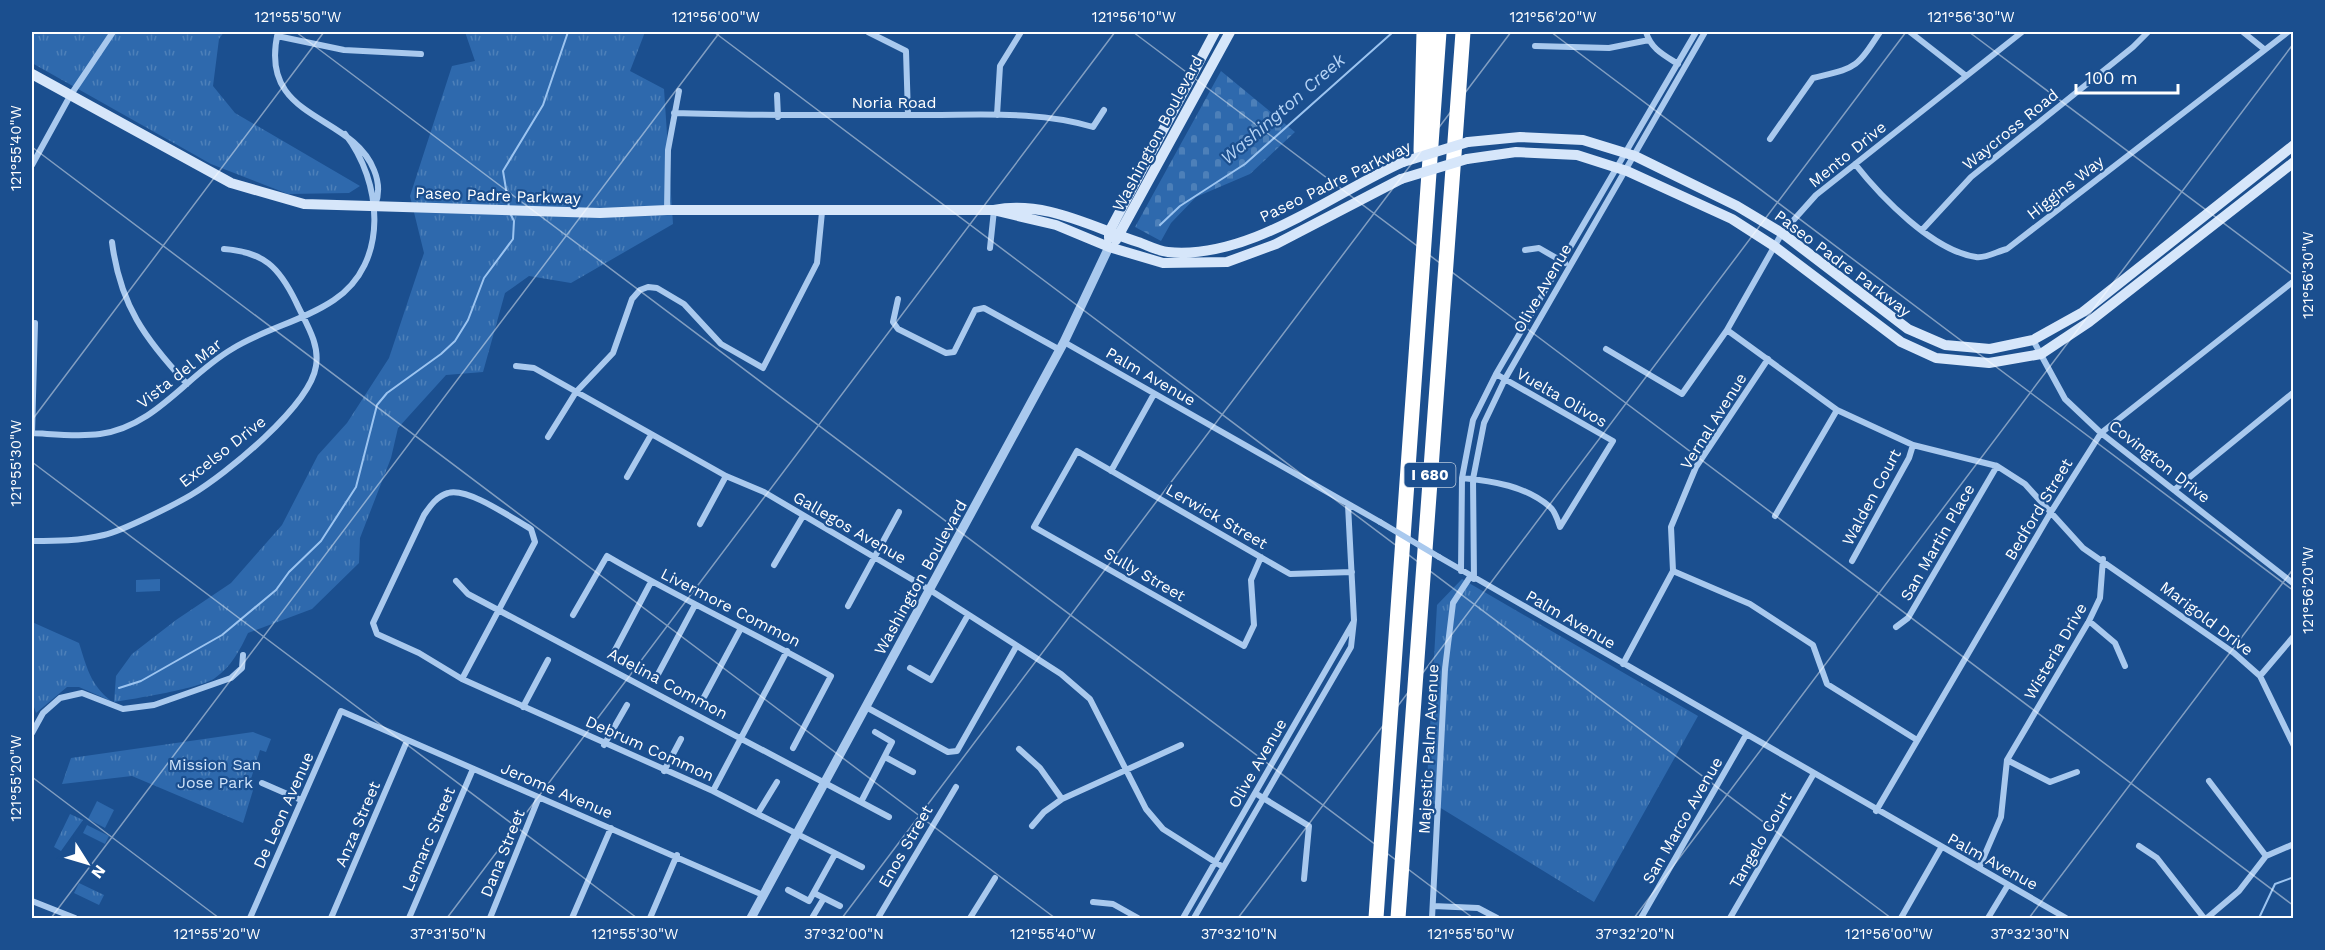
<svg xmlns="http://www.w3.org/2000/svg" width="2325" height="950" font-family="'Work Sans',sans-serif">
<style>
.grass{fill:url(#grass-tufts)}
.cemetery{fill:url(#cemetery-stones)}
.pitch{fill:#2e69ad}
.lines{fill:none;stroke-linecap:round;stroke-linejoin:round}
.stream{stroke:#9cc4f0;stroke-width:2}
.minor{stroke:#a9c9ee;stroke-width:6}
.tertiary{stroke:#a9c9ee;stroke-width:9}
.secondary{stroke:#d6e6fa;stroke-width:10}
.motorway{stroke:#fff;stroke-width:15}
.minor-bridge{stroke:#a9c9ee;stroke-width:6}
.secondary-bridge{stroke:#d6e6fa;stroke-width:10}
.ticks{fill:none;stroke:#fff;stroke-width:1.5;stroke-opacity:0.45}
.labels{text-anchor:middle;stroke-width:4.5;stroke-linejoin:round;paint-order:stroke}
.shield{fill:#1b4f8f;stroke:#bbcadd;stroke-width:1.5}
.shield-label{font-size:15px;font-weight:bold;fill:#fff}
.street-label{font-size:16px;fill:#fff;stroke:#1b4f8f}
.park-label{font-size:16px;fill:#cfe3fa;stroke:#1b4f8f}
.water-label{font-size:18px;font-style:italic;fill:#b5d3f5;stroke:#1b4f8f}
.neatline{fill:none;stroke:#fff;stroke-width:2}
.ticks-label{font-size:15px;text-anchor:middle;fill:#fff}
</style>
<defs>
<pattern id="grass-tufts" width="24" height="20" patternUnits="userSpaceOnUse" patternTransform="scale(1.5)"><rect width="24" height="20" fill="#2e69ad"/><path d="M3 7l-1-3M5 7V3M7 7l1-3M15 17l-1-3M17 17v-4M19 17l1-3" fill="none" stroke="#4d80b9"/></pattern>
<pattern id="cemetery-stones" width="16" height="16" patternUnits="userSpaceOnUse" patternTransform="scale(1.5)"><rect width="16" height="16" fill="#2e69ad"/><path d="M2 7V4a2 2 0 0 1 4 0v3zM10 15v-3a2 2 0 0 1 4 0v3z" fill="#4d80b9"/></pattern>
</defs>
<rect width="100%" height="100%" fill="#1b4f8f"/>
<path class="grass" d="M32,32H224L219,39L213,86L235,113L360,186L349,193L288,194L211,164L32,63Z
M465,32H645L630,71L664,89L673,224L571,283L529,276L505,293L483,372L446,375L398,428L391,458L360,538L359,563L312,609L248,633C240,650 231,667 215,678C202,688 133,699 114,702L116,676L132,654L176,620L231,583L282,525L318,455L347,423L389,358L424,253L410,196L452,66L475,61Z
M1462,579L1698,716L1594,902L1426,799L1437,605Z
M32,622L79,643C87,668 90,684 111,701L79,687H67L36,713L32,701Z
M253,732L271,739L266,752L260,750L249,785L254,787L243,823L132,776L62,784L71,758Z
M70,814L83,820L61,851L54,847Z
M79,883L104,895L99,905L74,893Z"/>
<path class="cemetery" d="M1221,71L1295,132L1250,174L1196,197L1171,223L1161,241L1135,227Z"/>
<path class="pitch" d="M160,579V591L136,592V580Z
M97,801L114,810L105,828L88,819Z
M87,825L109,836L105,844L83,833Z"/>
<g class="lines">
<path class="stream" d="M509,207L503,171L543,105L568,32
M1160,225L1180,206L1245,164L1393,32
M119,688L141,681L222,635L276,590L289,572L321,541L356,487L377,405L387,393L441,354L455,341L468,320L484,278L513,239L514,221L511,215
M2259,918L2275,884L2294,877"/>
<path class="minor" d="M278,32C257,121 351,112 374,170C379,182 380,193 375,206
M868,32L906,51L908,115
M1646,32C1651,49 1664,55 1678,64
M1910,32L1965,75
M2243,32L2264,49
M277,36L344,50L421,54
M1535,46L1609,48L1649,40
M777,95L778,117
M674,113C759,116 844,115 930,115C984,115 1041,111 1093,127L1104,110
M997,115L1000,66L1021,32
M1770,139L1813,78C1857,67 1855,70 1880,32
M1855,164C1881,197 1933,251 1976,257C1985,259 1998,251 2007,249L2288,32
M32,165L70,96L113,32
M667,210L668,150L679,91
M1922,230L1971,177L2133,47L2148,32
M112,242C120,305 145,339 187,384
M990,248L994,210
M1525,250L1539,248L1565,263
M898,299L893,322L898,329L946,353L954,352L975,310L984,308L1060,350
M1727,330L1837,410L1913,445L1997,466L2025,484L2083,548L2234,653L2260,676L2294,746
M2033,340L2065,399L2101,433L2294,584
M1064,342L1380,522
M1606,349L1682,394L1727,330L1782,233L1816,195L2022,32
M516,366L534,368L726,476L764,492L930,590L1061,674L1090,699L1146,809L1163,829L1223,867
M32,433C53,434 78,437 100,434C156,426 186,376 232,349C264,329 303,321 334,300C390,263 382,181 345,134
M32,433L35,323
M548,437L576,392L613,353L632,299L640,290L648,287L657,288L684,304L721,344L763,368L817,263L822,212
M1111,471L1154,394
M627,477L651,435
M1462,478C1493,481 1526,486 1550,507C1555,511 1558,521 1560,527L1613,441L1496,374
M2174,490L2294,392
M1775,516L1837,410
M700,524L726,476
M32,541C56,541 80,541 104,535C122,531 174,505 191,495C226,474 310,406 316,366C320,343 305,322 296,302C279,267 264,252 224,249
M1261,557L1251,580L1254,625L1244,646L1034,527L1077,451L1290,574L1352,572
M1439,557L2066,918
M1852,561L1909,458L1913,445
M774,565L803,516
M1461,571L1462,478L1473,420L1496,374L1696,32
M1673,571L1750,604L1813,645L1827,684L1917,740
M1474,579L1473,479L1484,423L1505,379L1705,32
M456,581L468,594L889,817
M848,606L899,512
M573,615L607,556C680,599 757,634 831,676L793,748
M2089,621L2115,643L2125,666
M1896,627L1908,618L1997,466
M614,652L651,582
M1623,664L1673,571L1671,527L1696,467L1768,359
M910,668L931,680L968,615
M657,676L695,605
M2260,676L2294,636
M462,679L535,542L531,529C513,519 468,487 448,493C437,496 430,506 424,515L373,623L377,634L419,653L462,679L713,791L862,867
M703,699L740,630
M523,707L548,660
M866,707L948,752L957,751L1016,647
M32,733L43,713L60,698L82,693L123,709L154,705L231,678L242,668L243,655
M604,745L627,705
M1019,749L1040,768L1062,799
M885,757L913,772
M2007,760L2050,782L2077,772
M664,771L681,739
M2209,781L2266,856
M262,783L301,800
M713,791L787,651
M1255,793L1309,826L1304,879
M861,802L892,742L875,732
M1876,811L2051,512L2101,433L2294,281
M758,813L777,782
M1032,826L1044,812L1062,799L1181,745
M2139,846L2157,858L2204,918
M1979,868L2001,817L2007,760L2089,621L2100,598L2103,559
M788,890L809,901L835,854
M814,893L840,906
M32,901L75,918
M1093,902L1113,904L1138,918
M1433,906L1478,908L1497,918
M250,918L341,711L763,895
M331,918L407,741
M409,918L473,769
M490,918L539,797
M572,918L611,828
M650,918L677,855
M812,918L824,898
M878,918L956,787
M970,918L995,878
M1183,918L1353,623
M1194,918L1351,647L1354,620L1348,505
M1432,918L1445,669L1453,603L1470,577
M1641,918L1746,735
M1730,918L1813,775
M1901,918L1941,848
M1988,918L2008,885
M2207,918L2239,891L2266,856L2294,844"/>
<path class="tertiary" d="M751,918L1064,342L1109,247"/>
<path class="secondary" d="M32,74L231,183L304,204L600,213L667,210H994C1045,200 1091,227 1138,242C1147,245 1158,251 1168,252C1250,260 1331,194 1403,162
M1468,142L1520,137L1583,140L1635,156L1737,206L1782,233L1908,329L1945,345L1990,349L2033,340L2083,312L2294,145
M1467,159L1516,152L1577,155L1627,171L1732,219L1774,246L1901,342L1936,358L1989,363L2041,354L2089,322L2294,162
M997,211L1056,225L1109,247L1163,263L1227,262L1276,244L1401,179
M1109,238V232L1215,32
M1116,240L1230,32"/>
<path class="motorway" d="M1421,151L1424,32
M1376,918L1439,32
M1398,918L1463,32"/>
<path class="minor-bridge" d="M1380,522L1439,557"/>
<path class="secondary-bridge" d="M1403,162L1468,142
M1401,179L1467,159"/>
</g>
<path class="ticks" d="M296,32L1473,918M714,32L1891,918M1133,32L2294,906M1551,32L2294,591M1969,32L2294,276M32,147L1055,918M32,420L324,32M32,462L637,918M32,777L219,918M51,918L720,32M447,918L1115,32M842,918L1511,32M1238,918L1906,32M1634,918L2294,43M2029,918L2294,568"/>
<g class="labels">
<rect class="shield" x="1404.5" y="463" width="51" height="24" rx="4.5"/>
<g class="shield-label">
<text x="1430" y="480">I 680</text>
</g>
<g class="street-label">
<text x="894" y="108">Noria Road</text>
<text transform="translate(2010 129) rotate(-39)" y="6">Waycross Road</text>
<text transform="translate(1157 133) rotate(-62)" y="6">Washington Boulevard</text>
<text transform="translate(1847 154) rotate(-39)" y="6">Mento Drive</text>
<text transform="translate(1335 181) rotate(-26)" y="6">Paseo Padre Parkway</text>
<text transform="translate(2065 187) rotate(-38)" y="6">Higgins Way</text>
<text transform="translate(498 195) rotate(2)" y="6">Paseo Padre Parkway</text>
<text transform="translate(1843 263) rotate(37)" y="6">Paseo Padre Parkway</text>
<text transform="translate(1542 288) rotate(-60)" y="6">Olive Avenue</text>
<text transform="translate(179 373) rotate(-38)" y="6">Vista del Mar</text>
<text transform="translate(1151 376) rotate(30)" y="6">Palm Avenue</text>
<text transform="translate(1562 397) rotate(30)" y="6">Vuelta Olivos</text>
<text transform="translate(1713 421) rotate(-58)" y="6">Vernal Avenue</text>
<text transform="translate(222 451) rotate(-38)" y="6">Excelso Drive</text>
<text transform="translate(2160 461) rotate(38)" y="6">Covington Drive</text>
<text transform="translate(1871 497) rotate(-62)" y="6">Walden Court</text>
<text transform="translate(2038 509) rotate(-59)" y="6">Bedford Street</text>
<text transform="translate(1217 516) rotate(30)" y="6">Lerwick Street</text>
<text transform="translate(850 527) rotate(30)" y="6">Gallegos Avenue</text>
<text transform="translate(1937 542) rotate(-60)" y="6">San Martin Place</text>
<text transform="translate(1145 574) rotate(30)" y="6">Sully Street</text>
<text transform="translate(920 577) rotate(-61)" y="6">Washington Boulevard</text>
<text transform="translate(731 607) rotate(27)" y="6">Livermore Common</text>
<text transform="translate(2207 618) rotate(37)" y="6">Marigold Drive</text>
<text transform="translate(1571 619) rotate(30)" y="6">Palm Avenue</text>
<text transform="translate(2055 651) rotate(-60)" y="6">Wisteria Drive</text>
<text transform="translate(668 683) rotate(28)" y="6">Adelina Common</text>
<text transform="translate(650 748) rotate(24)" y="6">Debrum Common</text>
<text transform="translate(1428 749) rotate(-87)" y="6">Majestic Palm Avenue</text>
<text transform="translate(1257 763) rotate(-60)" y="6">Olive Avenue</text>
<text transform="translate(557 790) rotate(23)" y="6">Jerome Avenue</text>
<text transform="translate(283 810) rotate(-66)" y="6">De Leon Avenue</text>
<text transform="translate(1682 820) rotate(-60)" y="6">San Marco Avenue</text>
<text transform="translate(357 824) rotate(-67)" y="6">Anza Street</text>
<text transform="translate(428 839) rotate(-67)" y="6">Lemarc Street</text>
<text transform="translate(1760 840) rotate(-60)" y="6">Tangelo Court</text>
<text transform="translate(905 846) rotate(-60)" y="6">Enos Street</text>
<text transform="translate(502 853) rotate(-68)" y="6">Dana Street</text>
<text transform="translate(1993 861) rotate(29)" y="6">Palm Avenue</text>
</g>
<g class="park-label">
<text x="215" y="770">Mission San<tspan x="215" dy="18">Jose Park</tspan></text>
</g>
<g class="water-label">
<text transform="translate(1283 109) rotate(-41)" y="6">Washington Creek</text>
</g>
</g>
<rect width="2325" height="950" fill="none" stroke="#1b4f8f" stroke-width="66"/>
<g transform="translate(87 863) rotate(127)" stroke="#1b4f8f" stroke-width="4.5" paint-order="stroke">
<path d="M0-4.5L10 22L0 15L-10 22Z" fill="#ffffff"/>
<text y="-9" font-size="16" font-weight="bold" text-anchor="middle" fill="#ffffff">N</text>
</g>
<path d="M2076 84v9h102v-9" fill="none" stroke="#ffffff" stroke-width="3"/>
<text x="2085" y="84" font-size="18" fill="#ffffff" stroke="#1b4f8f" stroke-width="4.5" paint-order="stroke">100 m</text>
<rect x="33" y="33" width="2259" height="884" class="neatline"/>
<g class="ticks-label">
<text x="298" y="22">121°55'50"W</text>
<text x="716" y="22">121°56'00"W</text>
<text x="1134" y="22">121°56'10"W</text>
<text x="1553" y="22">121°56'20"W</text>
<text x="1971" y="22">121°56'30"W</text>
<text transform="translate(16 148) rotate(-90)" y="5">121°55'40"W</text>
<text transform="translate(2308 275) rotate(-90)" y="5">121°56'30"W</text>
<text transform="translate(16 463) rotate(-90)" y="5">121°55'30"W</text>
<text transform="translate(2308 590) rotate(-90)" y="5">121°56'20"W</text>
<text transform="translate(16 778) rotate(-90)" y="5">121°55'20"W</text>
<text x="217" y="939">121°55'20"W</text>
<text x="448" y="939">37°31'50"N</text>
<text x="635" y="939">121°55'30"W</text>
<text x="844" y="939">37°32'00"N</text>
<text x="1053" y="939">121°55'40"W</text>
<text x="1239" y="939">37°32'10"N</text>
<text x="1471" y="939">121°55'50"W</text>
<text x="1635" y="939">37°32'20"N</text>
<text x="1889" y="939">121°56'00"W</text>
<text x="2030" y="939">37°32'30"N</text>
</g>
</svg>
